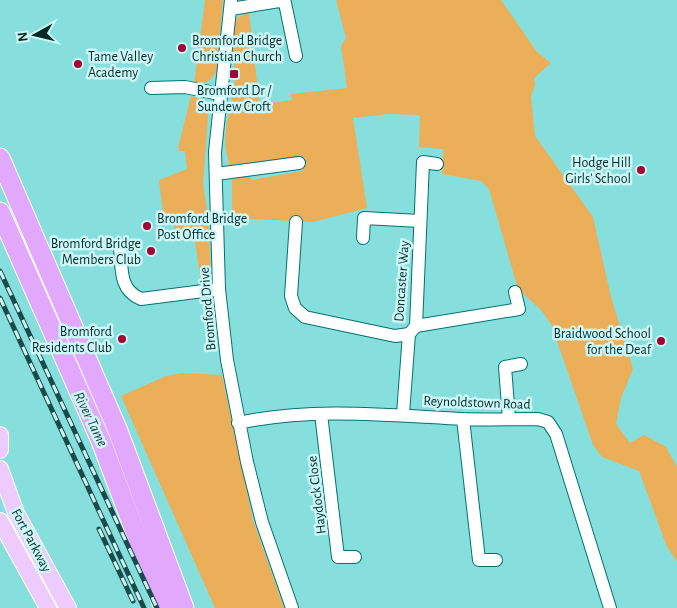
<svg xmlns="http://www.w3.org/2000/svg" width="677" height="608" font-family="'Alegreya Sans',sans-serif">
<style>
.green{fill:#ebaf59}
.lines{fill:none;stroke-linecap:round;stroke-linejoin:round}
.minor-casing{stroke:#007272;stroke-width:14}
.major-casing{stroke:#fff;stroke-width:18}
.highway-casing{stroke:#fff;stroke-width:21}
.minor{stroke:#fff;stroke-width:12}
.major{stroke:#edcbfd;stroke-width:16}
.highway{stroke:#e1a8fc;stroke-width:19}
.rail-casing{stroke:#1a4b4b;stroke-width:5}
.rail{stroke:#cdf7f6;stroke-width:3;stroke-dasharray:9;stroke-linecap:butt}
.poi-dot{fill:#a20436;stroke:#cdf7f6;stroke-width:2}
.labels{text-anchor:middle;stroke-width:5;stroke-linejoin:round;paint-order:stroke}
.poi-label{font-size:14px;fill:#022a2a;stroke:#cdf7f6;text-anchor:end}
.street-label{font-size:14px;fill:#022a2a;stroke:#cdf7f6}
.water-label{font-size:15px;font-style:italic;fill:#1f3e3e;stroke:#cdf7f6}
</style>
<rect width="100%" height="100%" fill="#86dfdd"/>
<path class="green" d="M205,0H223L217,69C212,81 208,83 194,84Z
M336,0H501L537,52L551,63L534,78L535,85L531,96L535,136L593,217L611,297L633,369L621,398L616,424L630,443L644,435L666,447L677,467V561L667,547L639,471L602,457L593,445L551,324L541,310L518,289L489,189L481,181L442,174L443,149L419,147L420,117L418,115L388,114L353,118L367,208L313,222L232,218V177L250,175L251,180L303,171L301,161L230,165C217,132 235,106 235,74C235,66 233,59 232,51C231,41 232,30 233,20L249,12L259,99L257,105L292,100L291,94L347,88L341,46L346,38Z
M191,96L204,100L209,105L203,183L208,217L211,273L206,281L201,283L195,240L175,234L174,219L164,220L159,180L187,169L185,151H179L178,148Z
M181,373L222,375L253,520L284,608H215L121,396L166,376Z"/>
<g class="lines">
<g class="minor-casing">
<path id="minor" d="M231,0L215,152L219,289L227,360L247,462L262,522L292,608
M231,9L279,1L285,3L296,56
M151,88L185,87L220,94
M216,174L299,163
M296,222L291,296L295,308L305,317L395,336L409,334
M363,238L364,218L420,221
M120,248C122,269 119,290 141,299L219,289
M416,326L519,309L515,292
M321,414L338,557H355
M403,414L409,334L416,326L423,162L437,164
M463,419L479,560H496
M509,419L505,367L521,364
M238,423C312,407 387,415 462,419C487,420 513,419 538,419L548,422L556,434L610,608"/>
</g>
<g class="major-casing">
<path id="major" d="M0,435V450
M0,469L16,513L68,608
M0,521L48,608"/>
</g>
<g class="highway-casing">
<path id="highway" d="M0,158L118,431L184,608
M0,212L101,441L164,608"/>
</g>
<use href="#minor" class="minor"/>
<use href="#major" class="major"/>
<use href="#highway" class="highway"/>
<g class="rail-casing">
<path id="rail" d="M0,271L157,608
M0,298L144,608
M99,529L133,601"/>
</g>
<use href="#rail" class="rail"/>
</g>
<g class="poi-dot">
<circle cx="182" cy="48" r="5"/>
<circle cx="78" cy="64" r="5"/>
<rect x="229" y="69" width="10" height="10" rx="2.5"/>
<circle cx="641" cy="170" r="5"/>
<circle cx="147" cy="226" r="5"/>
<circle cx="151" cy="251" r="5"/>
<circle cx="122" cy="339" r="5"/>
<circle cx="661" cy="341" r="5"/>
</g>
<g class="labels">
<g class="poi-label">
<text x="192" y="45" text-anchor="start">Bromford Bridge<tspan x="192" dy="16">Christian Church</tspan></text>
<text x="88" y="61" text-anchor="start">Tame Valley<tspan x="88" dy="16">Academy</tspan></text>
<text x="234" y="95" text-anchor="middle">Bromford Dr /<tspan x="234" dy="16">Sundew Croft</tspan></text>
<text x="631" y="167">Hodge Hill<tspan x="631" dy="16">Girls' School</tspan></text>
<text x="157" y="223" text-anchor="start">Bromford Bridge<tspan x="157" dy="16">Post Office</tspan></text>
<text x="141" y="248">Bromford Bridge<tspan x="141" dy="16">Members Club</tspan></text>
<text x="112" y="336">Bromford<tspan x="112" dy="16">Residents Club</tspan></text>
<text x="651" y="338">Braidwood School<tspan x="651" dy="16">for the Deaf</tspan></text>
</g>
<g class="street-label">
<text transform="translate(401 281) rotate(-86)" y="5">Doncaster Way</text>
<text transform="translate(207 309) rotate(-95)" y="5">Bromford Drive</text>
<text transform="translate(477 402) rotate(2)" y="5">Reynoldstown Road</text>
<text transform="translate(316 495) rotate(-97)" y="5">Haydock Close</text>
<text transform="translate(32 540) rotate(62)" y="5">Fort Parkway</text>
</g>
<g class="water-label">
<text transform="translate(91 419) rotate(64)" y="5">River Tame</text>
</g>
</g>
<g transform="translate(35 35) rotate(262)" stroke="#cdf7f6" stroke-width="4" paint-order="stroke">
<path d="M0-4L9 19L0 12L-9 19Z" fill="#022a2a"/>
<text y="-8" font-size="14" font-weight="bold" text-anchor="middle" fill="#022a2a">N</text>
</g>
</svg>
